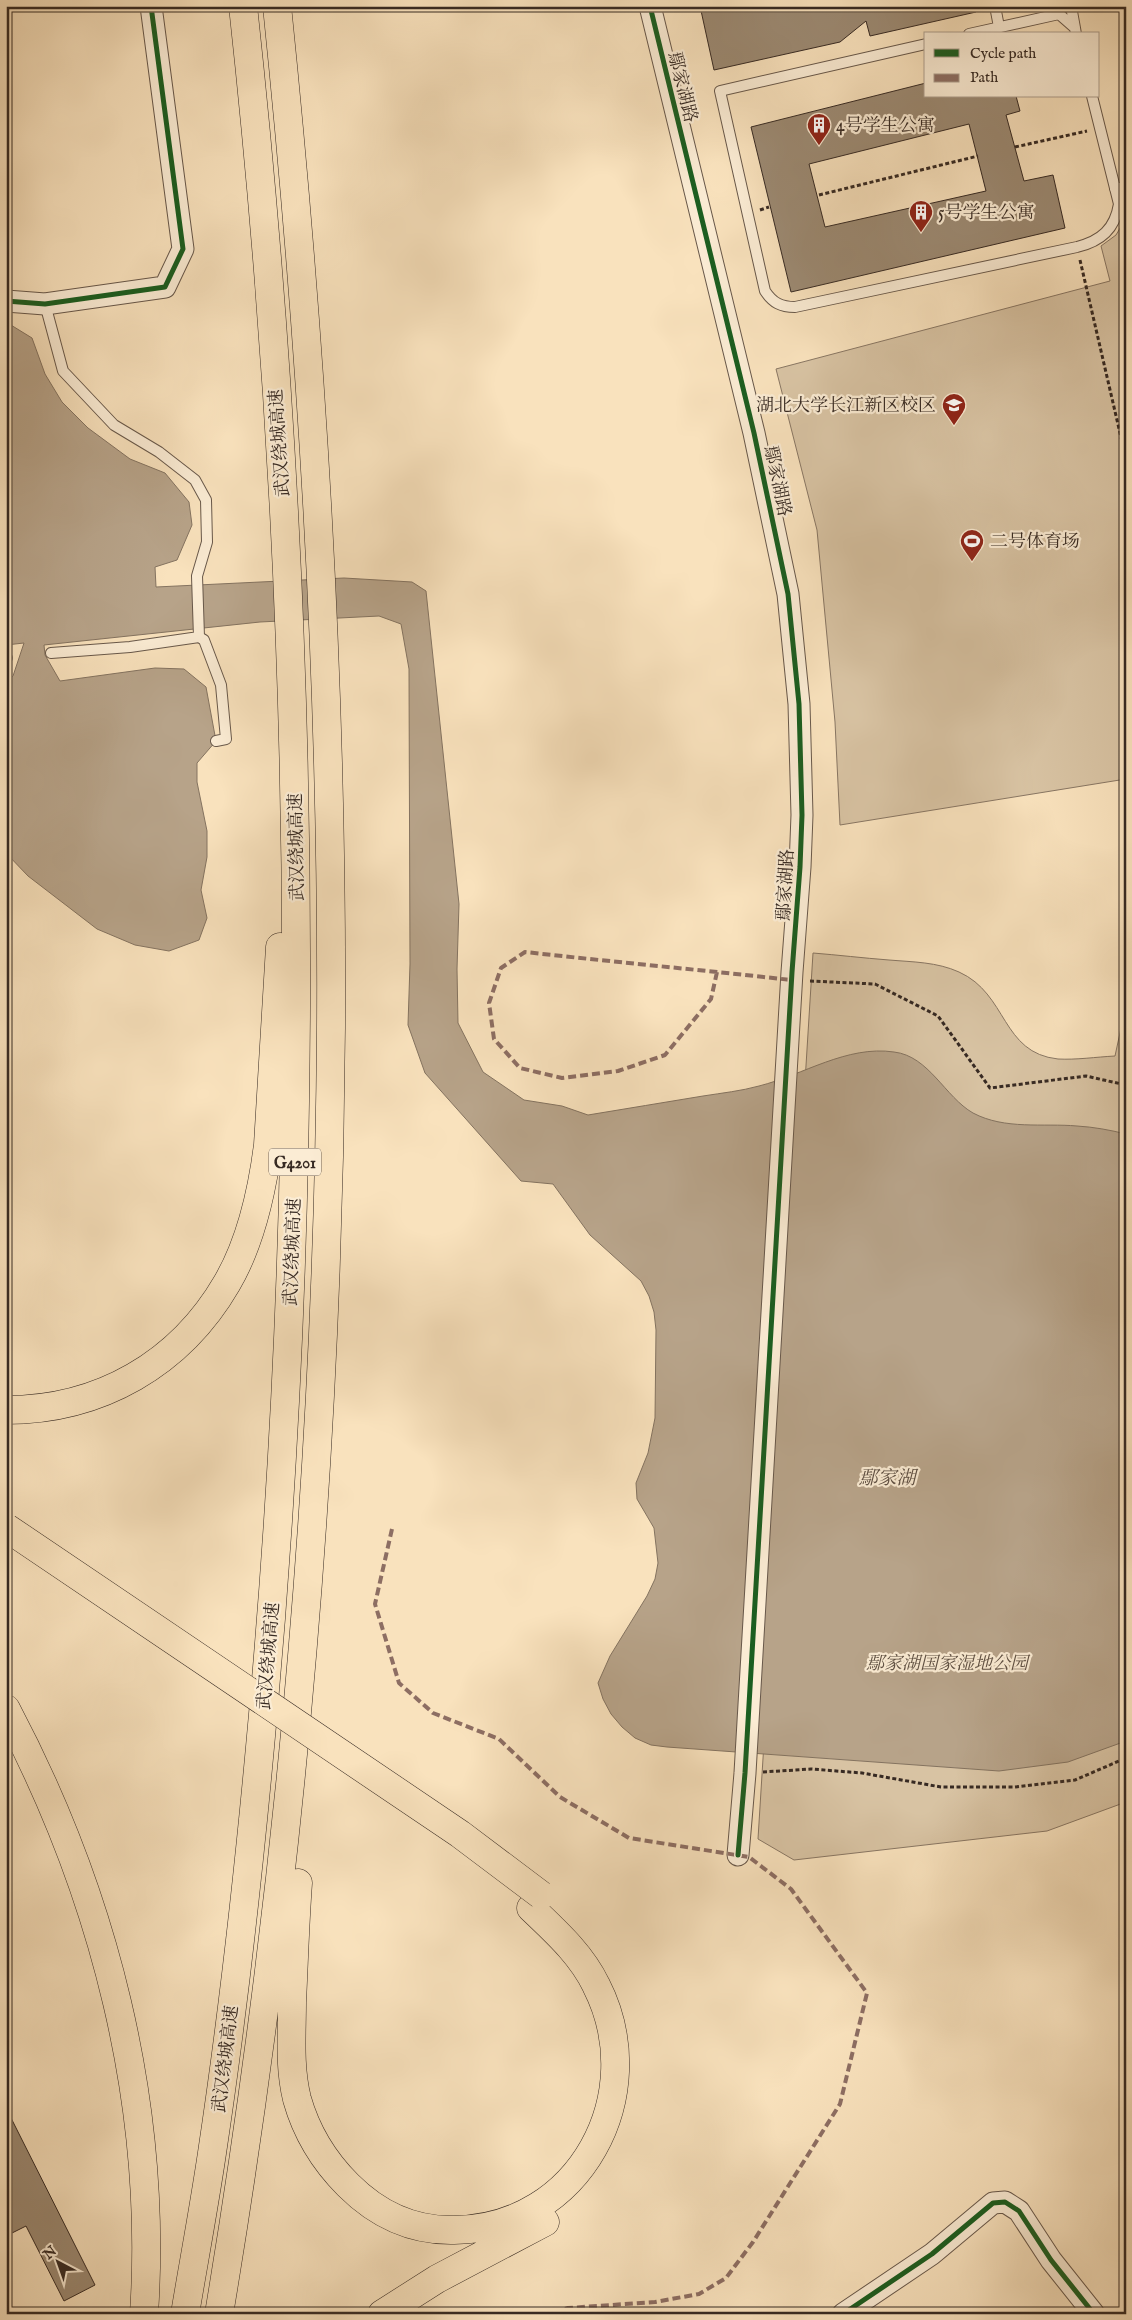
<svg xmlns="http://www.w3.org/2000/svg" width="1132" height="2320" font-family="'IM FELL English','Noto Serif SC',serif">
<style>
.green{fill:#d8c3a3;stroke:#887663}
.water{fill:#b7a389;stroke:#847360}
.building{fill:#9c8a73;stroke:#372a23;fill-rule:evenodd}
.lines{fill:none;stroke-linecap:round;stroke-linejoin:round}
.service-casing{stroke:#68584a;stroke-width:12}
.minor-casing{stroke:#68584a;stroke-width:23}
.motorway-casing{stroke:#372a23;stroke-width:29}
.path{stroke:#372a23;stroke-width:3;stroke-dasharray:4 2.5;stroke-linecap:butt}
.service{stroke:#fbecd4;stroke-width:10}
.minor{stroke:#fbecd4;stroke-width:21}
.motorway{stroke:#f9e2bd;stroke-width:28}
.motorway-bridge-casing{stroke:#372a23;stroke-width:29;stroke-linecap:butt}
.motorway-bridge{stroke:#f9e2bd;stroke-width:28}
.quiet{stroke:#8d6e63;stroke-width:4;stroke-dasharray:8 4;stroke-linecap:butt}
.cycleway-casing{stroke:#fbecd4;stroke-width:8}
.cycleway{stroke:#1b5e20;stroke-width:5}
.labels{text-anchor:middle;stroke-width:4.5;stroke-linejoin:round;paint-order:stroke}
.shield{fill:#fbecd4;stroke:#726458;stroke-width:1}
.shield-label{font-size:16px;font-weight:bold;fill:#372a23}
.street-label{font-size:18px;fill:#372a23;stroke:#fbecd4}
.poi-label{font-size:18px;fill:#372a23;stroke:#fbecd4;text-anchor:start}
.park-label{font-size:18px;font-style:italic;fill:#5f5043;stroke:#fbecd4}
.water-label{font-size:19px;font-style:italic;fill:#5d4e42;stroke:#fbecd4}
</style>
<rect width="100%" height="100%" fill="#f9e2bd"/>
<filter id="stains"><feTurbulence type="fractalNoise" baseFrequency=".004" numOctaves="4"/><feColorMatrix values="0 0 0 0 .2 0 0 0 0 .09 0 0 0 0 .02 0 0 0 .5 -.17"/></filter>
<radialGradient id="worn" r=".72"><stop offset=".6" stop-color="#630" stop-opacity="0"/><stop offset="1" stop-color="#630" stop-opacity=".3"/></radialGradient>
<path class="green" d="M1126,218V779L840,825L835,722L817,530L776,369L1110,281L1101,246L1116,235Z
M813,953C838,955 863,958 889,960C913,962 937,962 959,972C1008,994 1001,1053 1058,1059C1076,1060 1096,1057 1115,1056L1126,1005V1802L1047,1831L794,1860L758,1839Z"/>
<path class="water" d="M6,322L32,338L45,374L62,402L88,428L130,459L165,473L189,502L192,525L177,560L155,567L156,587L344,578L412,582L426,591L459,904L457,969L458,1023L483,1072L524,1100L562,1106L588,1115C626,1109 665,1102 703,1096C722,1093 741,1091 759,1086C803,1075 847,1045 894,1052C929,1056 945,1097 973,1113C1005,1130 1043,1123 1077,1126C1094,1127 1110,1130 1126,1134V1741L1068,1762L999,1771L667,1747L651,1745L635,1738L622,1727L611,1714L603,1699L598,1683L610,1656L647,1596L655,1579L658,1563L654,1528L637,1499L636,1483L648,1453L655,1418L656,1330L654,1312L649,1296L641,1281L590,1235L553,1184L521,1181L425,1073L408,1025L410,964L409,669L401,624L379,616L260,622L44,645L45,655L60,681L155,668L184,669L206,687L216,741L197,763V782L207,831V857L201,890L207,918L199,940L169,951L135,945L97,929L28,876L6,853V683L13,676L24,643L6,645Z"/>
<path class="building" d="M700,6H975L976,12L870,36L866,21L840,42L714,70Z
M926,83V96H1016L1020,111L1006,115L1024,181L1053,175L1065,228L791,292L751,127ZM969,124L986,191L825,227L809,164Z
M6,2108L95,2285L64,2301L26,2226L6,2236Z"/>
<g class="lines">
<g class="service-casing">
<path id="service" d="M995,6L999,27
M1071,6L1075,28
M1059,14L1075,28L1076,34
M969,34L1059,14L1049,6
M926,44L720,91L765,291C773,303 781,307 795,307L1077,247C1101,241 1115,229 1119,204L1092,96
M1115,189L1126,187
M45,304L63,371L114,425L159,452L195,480L206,500L207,542L197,576L199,637L204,640L221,685L226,739L216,741
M51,653L130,647L199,637
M6,658H7"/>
</g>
<g class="minor-casing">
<path id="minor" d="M650,6L754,433L788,594L799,704L802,815L800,867L792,972L745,1773L738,1855
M6,301L45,304L165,287L183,249L151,6
M843,2314L932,2254L993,2203L1005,2202L1019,2211L1051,2260L1094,2314"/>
</g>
<g class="motorway-casing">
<path id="motorway" d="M6,1410C100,1410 180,1364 227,1283C251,1242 262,1192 268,1145L280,947
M6,1709C104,1894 158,2104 144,2314
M298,1883C295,1923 294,1962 292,2002C292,2035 289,2067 297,2099C306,2131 324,2161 348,2185C377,2214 413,2231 454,2230C580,2229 652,2094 596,1985C581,1954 555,1931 531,1908
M185,2314C194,2260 204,2207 212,2153C234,2007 250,1860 263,1714C314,1145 305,574 243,6
M219,2314C290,1889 328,1459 331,1028C333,687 312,346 277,6
M382,2314L437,2279L545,2222"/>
</g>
<path class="path" d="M1015,147L1087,131
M819,195L978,156
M760,210L769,207
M1080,260L1126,459
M810,981L875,984L938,1016L990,1088L1086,1076L1126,1085
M763,1772L811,1769L862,1773L941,1787H1015L1075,1780L1126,1758"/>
<use href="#service" class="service"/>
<use href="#minor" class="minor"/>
<use href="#motorway" class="motorway"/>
<g class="motorway-bridge-casing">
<path id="motorway-bridge" d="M7,1528L460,1834L541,1895"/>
</g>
<use href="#motorway-bridge" class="motorway-bridge"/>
<path class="quiet" d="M717,972L711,999L665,1055L618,1071L562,1078L520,1068L494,1039L489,1003L501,968L525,952C614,962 702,970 791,980
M392,1529L375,1604L399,1683L433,1713L499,1739L560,1797L629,1838L749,1857L791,1889L867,1993L840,2104L753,2242L726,2278L699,2294L655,2302L568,2308L551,2314"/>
<g class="cycleway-casing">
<path id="cycleway" d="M650,6L754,433L788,594L799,704L802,815L800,867L792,972L745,1773L738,1855
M6,301L45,304L165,287L183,249L151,6
M843,2314L932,2254L993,2203L1005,2202L1019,2211L1051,2260L1094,2314"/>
</g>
<use href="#cycleway" class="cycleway"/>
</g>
<defs>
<g id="building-pin" transform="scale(1.25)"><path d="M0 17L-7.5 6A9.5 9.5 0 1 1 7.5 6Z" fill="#8f2418" stroke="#fbecd4"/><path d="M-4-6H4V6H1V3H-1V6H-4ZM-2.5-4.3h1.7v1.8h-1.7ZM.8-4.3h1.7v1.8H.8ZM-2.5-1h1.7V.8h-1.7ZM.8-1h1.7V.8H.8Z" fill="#fff"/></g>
<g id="university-pin" transform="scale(1.25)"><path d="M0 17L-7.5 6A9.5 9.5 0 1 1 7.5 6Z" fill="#8f2418" stroke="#fbecd4"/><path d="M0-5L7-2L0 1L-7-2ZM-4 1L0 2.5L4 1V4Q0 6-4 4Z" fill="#fff"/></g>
<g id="stadium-pin" transform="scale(1.25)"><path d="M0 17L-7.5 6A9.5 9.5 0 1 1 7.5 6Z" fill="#8f2418" stroke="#fbecd4"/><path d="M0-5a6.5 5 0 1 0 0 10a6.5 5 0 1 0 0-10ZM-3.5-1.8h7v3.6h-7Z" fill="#fff"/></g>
</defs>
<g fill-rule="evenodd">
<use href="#building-pin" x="819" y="125"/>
<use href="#building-pin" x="921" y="212"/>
<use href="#university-pin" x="954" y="405"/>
<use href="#stadium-pin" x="972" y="541"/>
</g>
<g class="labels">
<rect class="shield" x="269" y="1148.5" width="52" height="27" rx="4"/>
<g class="shield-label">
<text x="295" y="1168">G4201</text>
</g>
<g class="street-label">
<text transform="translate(683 87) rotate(76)" y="6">鄢家湖路</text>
<text transform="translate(279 443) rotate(-94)" y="6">武汉绕城高速</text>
<text transform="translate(778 481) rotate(78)" y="6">鄢家湖路</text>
<text transform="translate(296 847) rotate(-91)" y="6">武汉绕城高速</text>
<text transform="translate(785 885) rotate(-87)" y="6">鄢家湖路</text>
<text transform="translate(292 1252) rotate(-88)" y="6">武汉绕城高速</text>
<text transform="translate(268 1656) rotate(-85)" y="6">武汉绕城高速</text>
<text transform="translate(225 2059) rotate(-83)" y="6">武汉绕城高速</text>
</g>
<g class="poi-label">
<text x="836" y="131">4号学生公寓</text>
<text x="938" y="218">5号学生公寓</text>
<text x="936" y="411" text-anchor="end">湖北大学长江新区校区</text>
<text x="990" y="547">二号体育场</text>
</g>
<g class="park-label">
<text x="947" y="1669">鄢家湖国家湿地公园</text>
</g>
<g class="water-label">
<text x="887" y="1484">鄢家湖</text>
</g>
</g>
<rect width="1132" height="2320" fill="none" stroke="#f9e2bd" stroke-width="25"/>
<rect x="8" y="8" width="1117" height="2305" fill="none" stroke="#372a23" stroke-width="2.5"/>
<rect x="12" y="12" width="1107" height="2295" fill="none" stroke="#372a23"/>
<rect x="924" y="32" width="175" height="65" fill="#fbecd4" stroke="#ad9e8d"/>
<rect x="934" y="49" width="25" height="8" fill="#1b5e20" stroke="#ad9e8d"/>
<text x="970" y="58" font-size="15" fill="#372a23">Cycle path</text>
<rect x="934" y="74" width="25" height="8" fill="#8d6e63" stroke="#ad9e8d"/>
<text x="970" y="82" font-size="15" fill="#372a23">Path</text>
<g transform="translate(58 2262) rotate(319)" stroke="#fbecd4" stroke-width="4" paint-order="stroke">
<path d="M0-4L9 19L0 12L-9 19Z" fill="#372a23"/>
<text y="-8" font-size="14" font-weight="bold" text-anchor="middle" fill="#372a23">N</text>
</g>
<rect width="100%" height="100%" filter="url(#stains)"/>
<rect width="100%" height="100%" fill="url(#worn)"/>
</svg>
